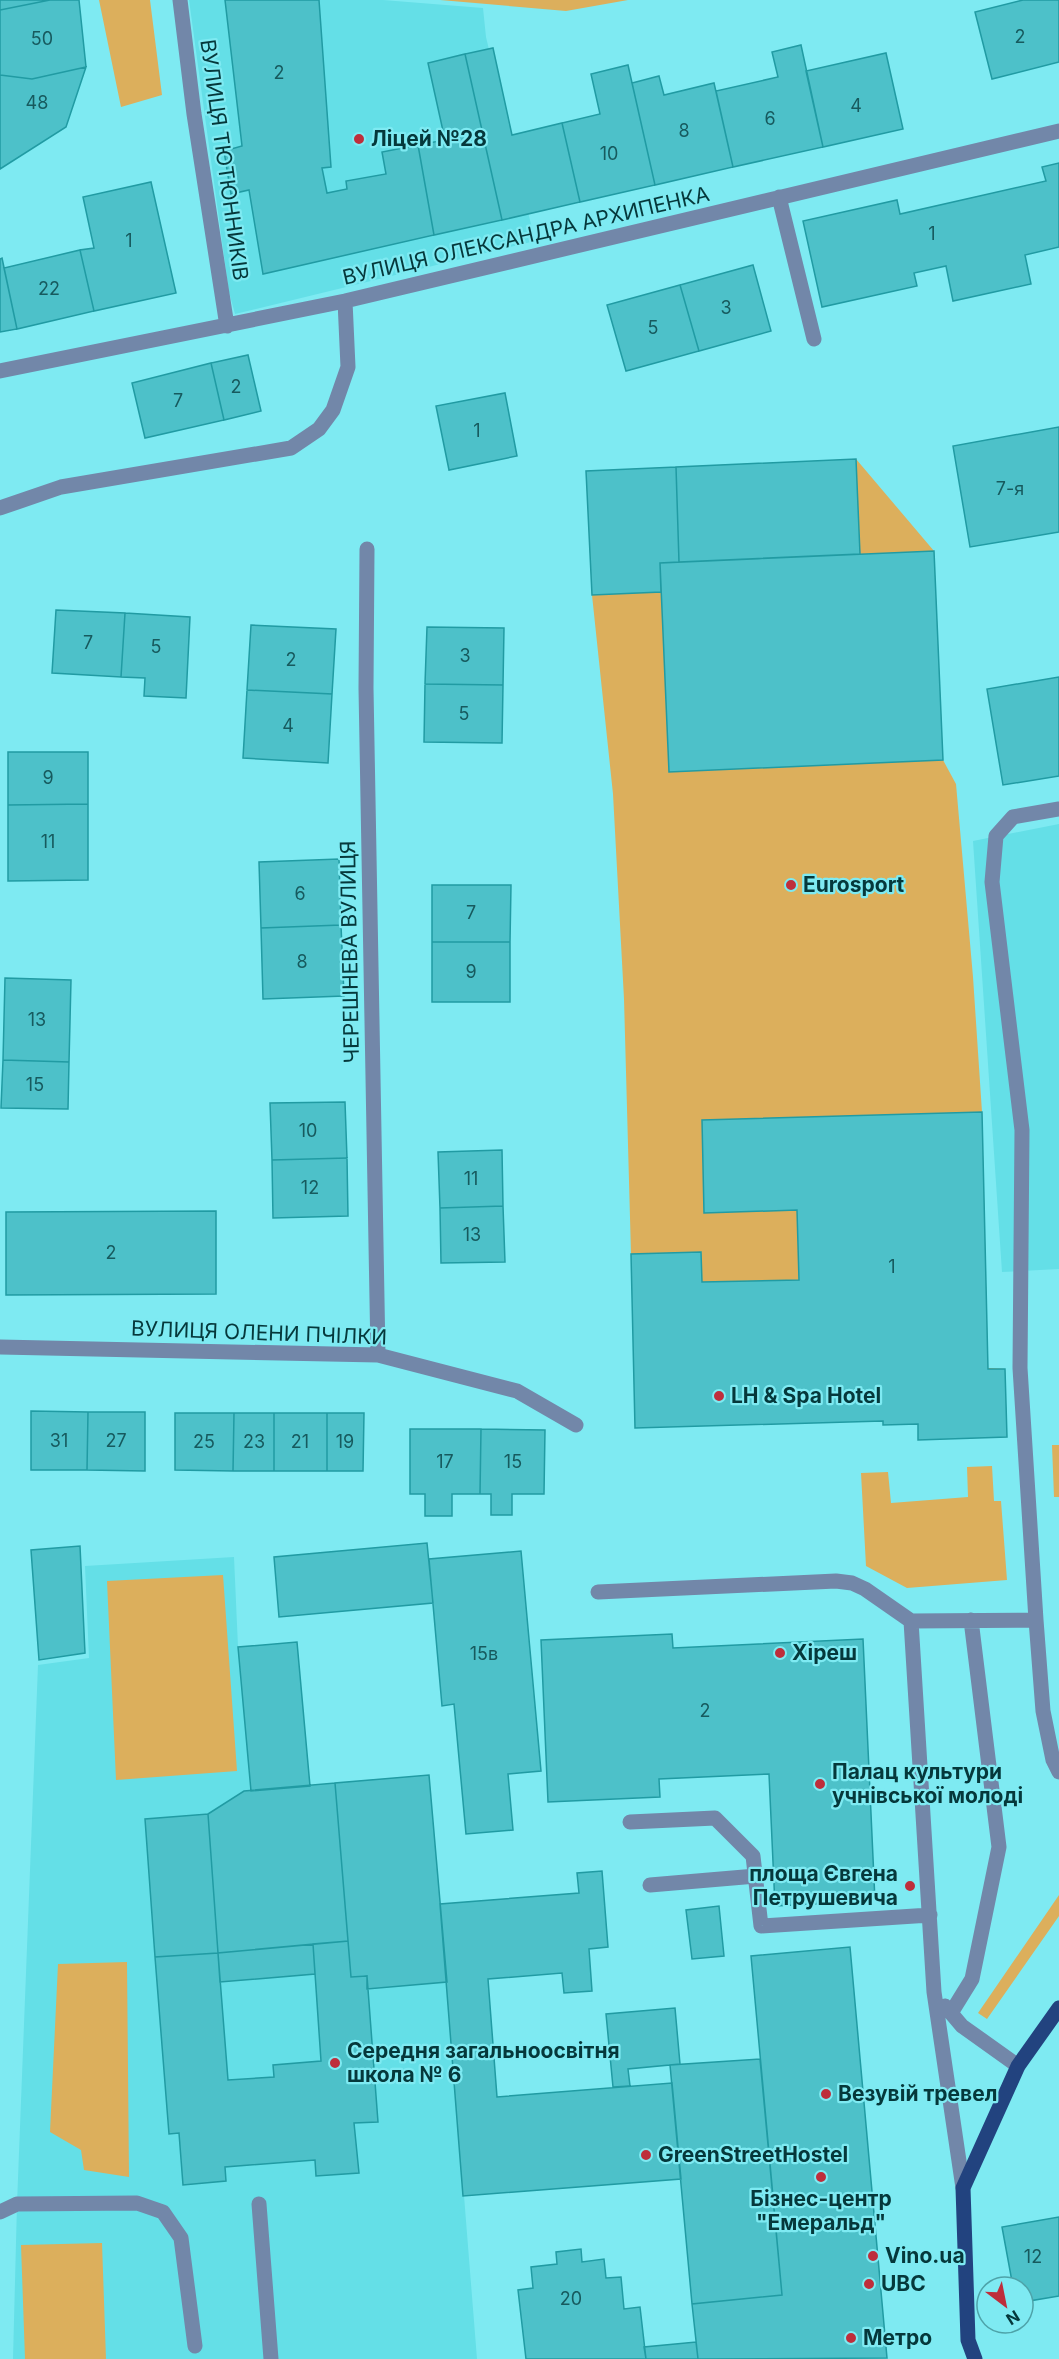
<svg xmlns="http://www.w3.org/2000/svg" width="1059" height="2359" font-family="Inter,sans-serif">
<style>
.built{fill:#64dfe7}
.green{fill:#dcaf5c}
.building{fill:#4dc1c9;stroke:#219ba3;stroke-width:1.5}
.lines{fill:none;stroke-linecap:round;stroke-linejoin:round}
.minor{stroke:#7287a9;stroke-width:15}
.major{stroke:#22437f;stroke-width:15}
.poi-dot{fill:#be2e3b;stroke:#7eeaf2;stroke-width:2}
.labels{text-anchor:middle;stroke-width:4.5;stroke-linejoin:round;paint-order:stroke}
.number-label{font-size:18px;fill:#175a5e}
.poi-label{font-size:21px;font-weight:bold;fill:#05383b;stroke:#7eeaf2;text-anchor:start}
.street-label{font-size:21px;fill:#05383b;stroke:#7eeaf2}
</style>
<rect width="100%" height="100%" fill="#7eeaf2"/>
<path class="built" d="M189,0H383L483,8L486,37L535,241L235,314L229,292Z
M1059,824V1269L1002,1272L973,841Z
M234,1557L238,1647L251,1791L335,1783L351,1976L447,1982L477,2359H13L17,2204L38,1665L89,1658L85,1566Z"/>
<path class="green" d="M99,0H150L162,95L121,107Z
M440,0H628L566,11Z
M856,459L934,551L943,760L956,784L973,977L982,1112L988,1368L1005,1369L1007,1437L918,1440V1424L883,1425V1421L631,1254L624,999L613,794L592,595L586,471Z
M1052,1445H1059V1497H1054Z
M992,1466L994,1501H1001L1007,1580L907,1588L866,1566L861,1473L888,1472L891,1503L968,1497L967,1467Z
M223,1575L237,1771L116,1780L107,1581Z
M1059,1895V1916L987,2019L978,2013Z
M127,1962L129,2177L84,2170L81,2150L50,2132L58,1964Z
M102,2243L106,2359H25L21,2245Z"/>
<path class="building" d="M0,0H50L0,10Z
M50,0H79L86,67L32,79L0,75V10Z
M225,0H319L331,167L322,168L327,193L347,189L346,181L386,174L382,152L418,145L434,235L263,274L249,190L231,194L224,151L242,146Z
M1023,0H1059V62L992,79L975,12Z
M801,45L823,147L733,167L716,91L778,77L772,52Z
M493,48L512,135L562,123L580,202L502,220L465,54Z
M886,53L903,129L823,147L806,71Z
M465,54L502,220L434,235L418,145L445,140L428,63Z
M628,65L655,185L580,202L562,123L600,114L591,74Z
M86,67L66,127L0,169V75L32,79Z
M659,76L664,95L714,83L733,167L655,185L632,83Z
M1059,163V247L1025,255L1031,284L953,301L946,266L914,273L917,286L822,307L803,221L897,200L900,214L1046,181L1042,167Z
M151,182L176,293L94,311L80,250L94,248L83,197Z
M80,250L94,311L17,329L4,268Z
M2,258L17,329L0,332V259Z
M753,265L771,331L699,351L680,285Z
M680,285L699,351L626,371L607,305Z
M248,355L261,411L224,420L211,363Z
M211,363L224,420L145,438L132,383Z
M505,393L517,456L449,470L436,406Z
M1059,427V532L970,547L953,446Z
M856,459L860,554L679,562L676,467Z
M676,467L679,562L660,563L661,592L592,595L586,471Z
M934,551L943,760L669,772L660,563Z
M56,610L125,613L121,677L52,673Z
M125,613L190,617L186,698L144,696L145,678L121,677Z
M251,625L336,629L332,694L247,690Z
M427,627L504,628L503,685L425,684Z
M1059,677V776L1003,785L987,689Z
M425,684L503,685L502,743L424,742Z
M247,690L332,694L328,763L243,758Z
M8,752H88V804L8,805Z
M88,804V880L8,881V805Z
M339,859L341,925L261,928L259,862Z
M432,885H511L510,942H432Z
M341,925L344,996L263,999L261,928Z
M432,942H510V1002H432Z
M5,978L71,980L69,1062L3,1060Z
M3,1060L69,1062L68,1109L1,1108Z
M345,1102L347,1158L272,1160L270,1103Z
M982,1112L988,1369H1005L1007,1437L918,1440V1424L883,1425V1421L635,1428L631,1254L701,1252L702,1282L799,1280L797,1210L704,1213L702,1120Z
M502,1150L503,1206L440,1208L438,1152Z
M347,1158L348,1216L273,1218L272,1160Z
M503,1206L505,1262L441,1263L440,1208Z
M216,1211V1294L6,1295V1212Z
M31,1411L88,1412L87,1470H31Z
M88,1412H145V1471L87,1470Z
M175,1413H234L233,1471L175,1470Z
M234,1413H274V1471H233Z
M274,1413H327V1471H274Z
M327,1413H364L363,1471H327Z
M410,1429H481L480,1494H452V1516H425V1494H410Z
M481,1429L545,1430L544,1494H512V1515H491V1494H480Z
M427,1543L433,1603L279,1617L274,1557Z
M80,1546L85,1653L39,1660L31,1550Z
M521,1551L541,1771L508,1774L513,1830L466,1834L454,1704L442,1706L429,1559Z
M672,1634L673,1648L863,1639L875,1901L775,1906L769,1774L659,1779L660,1797L548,1802L541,1640Z
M297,1642L310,1786L251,1791L238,1647Z
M429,1775L447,1982L367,1989V1976L351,1977L335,1783Z
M335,1783L348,1941L218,1953L208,1814L244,1791Z
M208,1814L218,1953L155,1957L145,1819Z
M602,1871L608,1947L589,1949L592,1991L564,1993L562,1973L488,1979L497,2097L672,2083L681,2179L463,2196L440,1904L579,1893L577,1873Z
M719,1906L724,1956L692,1959L686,1910Z
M348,1941L351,1977L367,1976L378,2122L354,2123L359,2173L316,2176L315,2160L225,2167L226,2181L183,2185L179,2133L169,2134L155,1957L218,1953L228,2080L274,2077L273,2065L321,2061L313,1944Z
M313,1944L315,1974L220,1982L218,1953Z
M850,1947L887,2358L698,2359L692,2304L782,2295L751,1956Z
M675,2008L680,2064L628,2069L630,2086L613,2087L606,2014Z
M760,2059L782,2295L692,2304L670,2065Z
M1059,2217V2296L1023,2302V2287H1013L1002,2227Z
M581,2249L582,2262L604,2259L606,2278L621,2277L624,2309L640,2307L646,2359H526L518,2290L533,2288L531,2267L557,2264L556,2252Z
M696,2342L698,2359H646L644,2347Z"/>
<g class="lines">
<path class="minor" d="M180,0L194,114L227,326
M779,197L814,339
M0,371L345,301L1059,131
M0,508L61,487L291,448L319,429L333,410L348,367L345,301
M367,549L366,688L378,1355
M1059,809L1013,817L996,836L992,882L1022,1130L1020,1368L1036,1620L1043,1711L1053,1760L1059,1772
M0,1347L378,1355L517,1391L576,1425
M598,1592L836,1581L852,1583L865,1589L911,1621L1036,1620
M911,1621L934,1992L963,2188
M630,1822L715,1818L753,1856L761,1926L930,1915
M650,1885L756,1876
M945,2006L962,2026L1018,2066
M951,2013L972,1979L999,1847L971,1620
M259,2204L271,2359
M0,2212L17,2204L137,2203L163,2212L181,2238L195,2346"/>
<path class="major" d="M975,2359L968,2340L963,2188L1018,2066L1059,2008"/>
</g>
<g class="poi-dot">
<circle cx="359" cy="139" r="6"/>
<circle cx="791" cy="885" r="6"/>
<circle cx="719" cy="1396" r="6"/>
<circle cx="780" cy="1653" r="6"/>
<circle cx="820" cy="1784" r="6"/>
<circle cx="910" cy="1886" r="6"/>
<circle cx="335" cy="2063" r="6"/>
<circle cx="826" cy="2094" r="6"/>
<circle cx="646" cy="2155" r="6"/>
<circle cx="821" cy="2177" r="6"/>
<circle cx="873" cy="2256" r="6"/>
<circle cx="869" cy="2284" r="6"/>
<circle cx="851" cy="2338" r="6"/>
</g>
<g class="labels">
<g class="number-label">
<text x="1020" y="43">2</text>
<text x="42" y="45">50</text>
<text x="279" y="79">2</text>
<text x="37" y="109">48</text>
<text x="856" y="112">4</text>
<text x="770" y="125">6</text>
<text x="684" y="137">8</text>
<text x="609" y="160">10</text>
<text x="932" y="240">1</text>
<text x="129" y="247">1</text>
<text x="49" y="295">22</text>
<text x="726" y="314">3</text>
<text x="653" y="334">5</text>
<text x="236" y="393">2</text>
<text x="178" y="407">7</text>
<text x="477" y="437">1</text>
<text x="1010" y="495">7-я</text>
<text x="88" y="649">7</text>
<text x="156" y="653">5</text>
<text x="465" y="662">3</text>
<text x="291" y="666">2</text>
<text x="464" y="720">5</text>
<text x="288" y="732">4</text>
<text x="48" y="784">9</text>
<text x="48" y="848">11</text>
<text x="300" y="900">6</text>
<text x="471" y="919">7</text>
<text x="302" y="968">8</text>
<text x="471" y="978">9</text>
<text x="37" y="1026">13</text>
<text x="35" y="1091">15</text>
<text x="308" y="1137">10</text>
<text x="471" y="1185">11</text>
<text x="310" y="1194">12</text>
<text x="472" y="1241">13</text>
<text x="111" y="1259">2</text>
<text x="892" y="1273">1</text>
<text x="59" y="1447">31</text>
<text x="116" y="1447">27</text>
<text x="204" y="1448">25</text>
<text x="254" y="1448">23</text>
<text x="300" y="1448">21</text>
<text x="345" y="1448">19</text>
<text x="445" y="1468">17</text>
<text x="513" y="1468">15</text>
<text x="484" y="1660">15в</text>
<text x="705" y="1717">2</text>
<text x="1033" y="2263">12</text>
<text x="571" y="2305">20</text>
</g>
<g class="poi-label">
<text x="371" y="146">Ліцей №28</text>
<text x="803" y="892">Eurosport</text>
<text x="731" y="1403">LH &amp; Spa Hotel</text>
<text x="792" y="1660">Хіреш</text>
<text x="832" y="1779">Палац культури<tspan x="832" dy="24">учнівської молоді</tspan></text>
<text x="898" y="1881" text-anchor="end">площа Євгена<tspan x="898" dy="24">Петрушевича</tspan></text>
<text x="347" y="2058">Середня загальноосвітня<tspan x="347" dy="24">школа № 6</tspan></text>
<text x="838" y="2101">Везувій тревел</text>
<text x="658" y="2162">GreenStreetHostel</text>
<text x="821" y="2206" text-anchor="middle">Бізнес-центр<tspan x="821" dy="24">"Емеральд"</tspan></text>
<text x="885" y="2263">Vino.ua</text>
<text x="881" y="2291">UBC</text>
<text x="863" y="2345">Метро</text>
</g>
<g class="street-label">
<text transform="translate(224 160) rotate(82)" y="7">ВУЛИЦЯ ТЮТЮННИКІВ</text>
<text transform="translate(526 236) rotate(-13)" y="7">ВУЛИЦЯ ОЛЕКСАНДРА АРХИПЕНКА</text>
<text transform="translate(350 952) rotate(-91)" y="7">ЧЕРЕШНЕВА ВУЛИЦЯ</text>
<text transform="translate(259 1333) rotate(2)" y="7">ВУЛИЦЯ ОЛЕНИ ПЧІЛКИ</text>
</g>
</g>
<g transform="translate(1005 2305) rotate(148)"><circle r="28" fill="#7eeaf2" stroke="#4ea3a9" stroke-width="1.5"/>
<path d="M0-4.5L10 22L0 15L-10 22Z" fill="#be2e3b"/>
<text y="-9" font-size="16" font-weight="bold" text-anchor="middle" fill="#05383b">N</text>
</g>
</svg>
